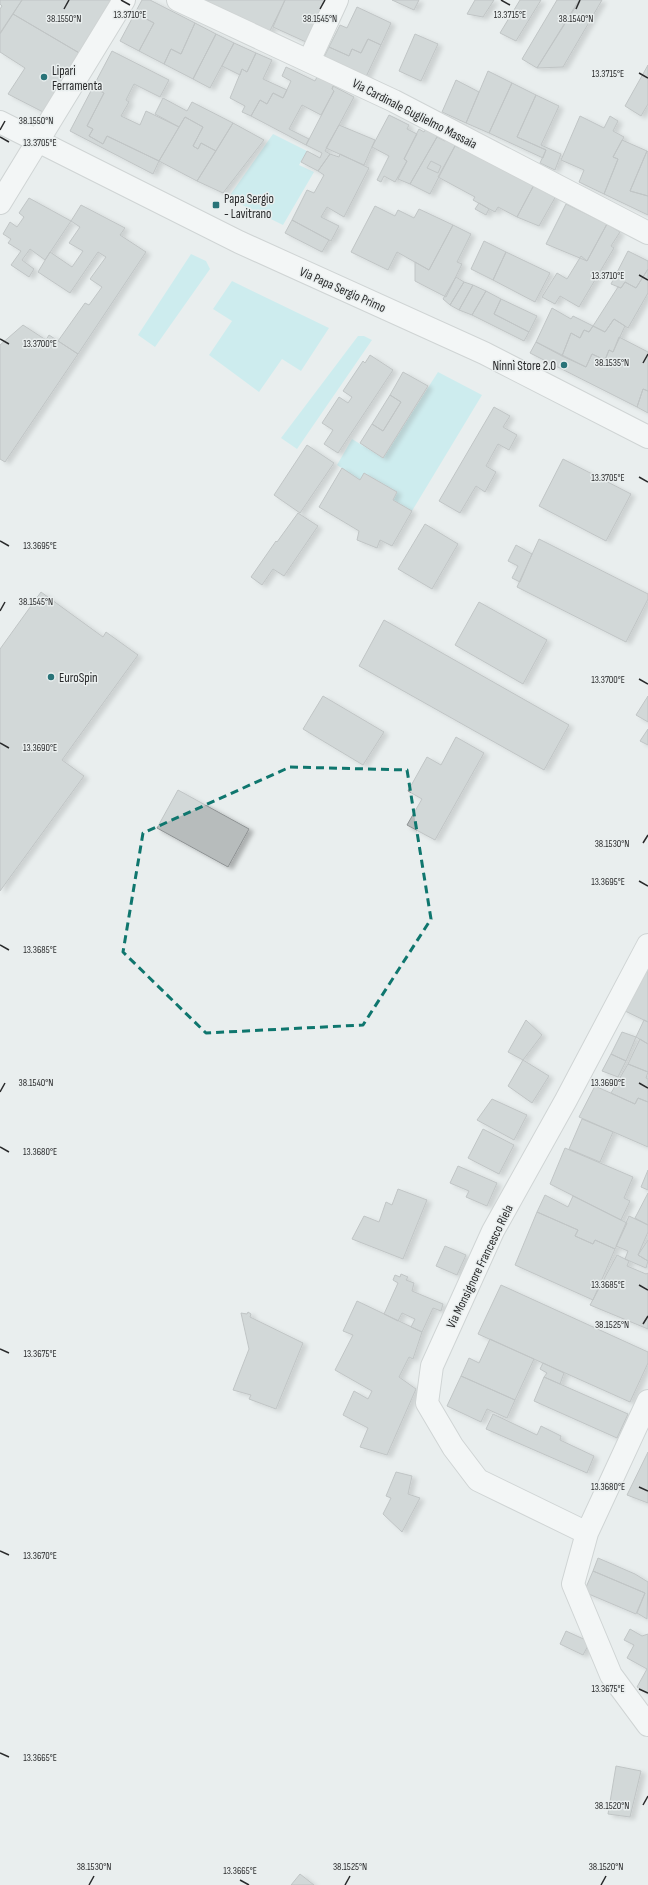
<svg xmlns="http://www.w3.org/2000/svg" width="648" height="1885" font-family="'Sofia Sans Condensed',sans-serif">
<style>
.green{fill:#ace9ee}
.building{fill:#b7bcbc;stroke:#8e9293;filter:url(#shadow)}
.lines{fill:none;stroke-linecap:round;stroke-linejoin:round}
.minor-casing{stroke:#b0b4b4;stroke-width:24}
.secondary-casing{stroke:#b0b4b4;stroke-width:24}
.minor{stroke:#fff;stroke-width:22}
.secondary{stroke:#fff;stroke-width:22}
.marked{fill:none;stroke:#0f766e;stroke-width:3;stroke-dasharray:8 5;stroke-linejoin:round}
.ticks{fill:none;stroke:#292a2b;stroke-width:1.5}
.poi-dot{fill:#297378;stroke:#e9eeee;stroke-width:1.5}
.labels{text-anchor:middle;stroke-width:3;stroke-linejoin:round;paint-order:stroke}
.poi-label{font-size:13px;fill:#292a2b;stroke:#e9eeee;text-anchor:start}
.street-label{font-size:13px;fill:#292a2b;stroke:#e9eeee}
.ticks-label{font-size:10px;text-anchor:middle;fill:#292a2b;stroke:#e9eeee;stroke-width:3;stroke-linejoin:round;paint-order:stroke}
</style>
<defs>
<filter id="shadow"><feDropShadow dx="4.5" dy="2.5" stdDeviation="2" flood-color="#0004"/></filter>
</defs>
<rect width="100%" height="100%" fill="#e9eeee"/>
<path class="green" d="M273,134L307,151L299,165L314,172L283,225L228,198Z
M191,254L206,261L210,269L155,347L138,335Z
M232,281L329,328L301,371L282,359L259,392L209,355L232,321L213,309Z
M358,336H364L372,340L297,449L281,438Z
M438,372L482,395L412,511L393,500L397,492L364,473L360,480L337,465L352,439L383,458Z"/>
<path class="building" d="M0,0H22L0,33V9L2,6L0,4Z
M22,0H114L81,54L13,14Z
M142,0H150L195,23L181,54L171,49L164,64L139,51L154,23L135,13Z
M196,0H285L268,35Z
M285,0H326L306,42L273,27Z
M392,0H419L414,10Z
M475,0H494L483,17L467,14Z
M520,0H541L516,41L500,33Z
M557,0H579L537,68L522,59Z
M580,0H602L563,67L537,68Z
M357,7L391,23L381,45L368,39L361,53L352,49L349,56L329,47L340,25L347,28Z
M135,13L154,23L139,51L120,41Z
M13,14L81,54L43,112L8,94L25,68L0,52V34Z
M195,23L216,34L193,79L164,64L171,49L181,54Z
M216,34L234,43L210,88L193,79Z
M415,34L438,44L421,81L399,71Z
M368,39L381,45L365,79L323,59L329,47L349,56L352,49L361,53Z
M234,43L256,53L247,72L242,69L240,75L222,66Z
M112,51L169,80L160,97L134,84L126,100L129,102L121,116L140,125L146,111L179,127L159,161L107,136L103,144L89,136L93,129L87,126L104,93L93,87Z
M256,53L272,60L263,79L287,90L283,98L273,93L267,104L260,100L251,116L242,112L245,106L230,98L242,69L247,72Z
M648,65V104L641,116L625,106Z
M286,67L315,81L318,75L335,83L332,89L334,91L321,115L302,105L289,129L309,139L306,145L251,116L260,100L267,104L273,93L283,98L291,81L282,76Z
M488,71L512,83L489,133L466,123Z
M456,80L479,92L466,123L442,112Z
M512,83L536,95L517,137L546,150L543,158L489,133Z
M333,86L354,97L325,151L330,154L318,171L301,162L307,151L320,158L322,153L306,145L334,91L332,89Z
M93,87L104,93L87,126L93,129L89,136L103,144L107,136L159,161L153,174L70,131Z
M536,95L559,106L541,145L561,154L555,170L540,163L546,150L517,137Z
M163,98L187,111L192,102L233,123L216,151L201,143L198,149L193,146L203,127L185,117L179,127L155,114Z
M389,115L409,125L407,129L417,134L404,159L407,161L395,182L384,176L381,182L377,180L389,156L372,147Z
M580,116L604,128L610,116L618,121L613,131L624,137L613,157L618,159L604,194L579,182L584,170L561,160Z
M185,117L203,127L193,146L198,149L201,143L216,151L197,181L159,161Z
M233,123L264,140L223,193L197,181Z
M339,125L375,140L364,165L326,148Z
M426,128L437,132L435,135L437,137L410,184L398,179L407,161L404,159L419,129L424,132Z
M448,136L455,146L430,194L410,184L437,137L445,141Z
M622,140L647,151L630,191L648,196V215L604,194L618,159L613,157Z
M461,144L534,185L517,217L498,207L495,212L473,200L475,197L438,177L455,146L459,148Z
M647,151L648,152V196L630,191Z
M330,154L339,157L340,154L369,168L344,217L327,207L321,217L339,226L331,241L292,220L307,190L314,193L324,175L318,171Z
M431,161L441,166L438,173L427,168Z
M534,185L556,196L539,226L517,217Z
M29,198L71,221L45,260L30,249L22,260L34,269L29,277L11,265L21,251L8,243L11,239L3,234L10,222L17,227L24,217L19,213Z
M479,203L489,209L486,215L475,209Z
M566,204L607,224L587,261L546,244Z
M81,205L125,228L120,235L146,252L78,354L58,341L85,303L89,305L102,287L90,279L106,257L98,252L70,293L38,272L50,252L72,267L83,251L69,243L80,227L71,221Z
M375,206L395,216L398,210L414,218L419,209L453,225L429,270L397,252L388,270L351,252Z
M292,220L329,240L322,252L285,233Z
M607,224L620,232L611,246L614,248L579,307L560,296L555,304L542,297L557,273L567,279L581,256L587,261Z
M453,225L471,234L457,262L462,264L446,297L415,281V262L429,270Z
M484,241L506,252L493,280L471,269Z
M628,251L648,261V269L636,288L625,282L621,288L611,284Z
M506,252L550,273L535,302L493,280Z
M648,269V293L628,328L614,319L605,332L593,326L618,287L621,288L625,282L636,288Z
M456,277L464,282L450,305L443,299Z
M464,282L473,285L459,310L450,305Z
M473,285L486,291L472,315L459,310Z
M486,291L501,299L494,314L529,332L524,341L472,315Z
M501,299L537,316L529,332L494,314Z
M552,308L571,319L573,316L593,326L589,332L584,330L580,338L571,333L562,356L536,342Z
M614,319L625,326L613,352L609,350L605,360L592,354L586,367L562,356L571,333L580,338L584,330L589,332L593,326L605,332Z
M23,325L46,340L49,335L78,354L5,462L0,459V345Z
M619,337L648,352V391L643,389L637,407L530,353L536,342L586,367L592,354L605,360L609,350L613,352Z
M370,355L393,370L338,453L324,444L333,430L322,423L339,397L348,403L352,397L343,391L363,361L365,363Z
M403,372L428,386L383,458L360,443L372,424L383,431L401,402L390,395Z
M643,389L648,391V413L637,407Z
M390,395L401,402L383,431L372,424Z
M494,407L510,416L503,427L517,435L509,450L498,444L486,466L496,472L485,492L476,486L460,513L439,501Z
M307,445L334,463L300,513L274,495Z
M563,459L631,494L606,541L539,506Z
M342,468L360,480L364,473L397,492L393,500L412,511L392,546L380,540L377,548L357,540L359,531L319,507Z
M298,513L318,526L284,576L273,569L262,585L251,577L276,541L277,542Z
M425,524L458,544L432,589L398,569Z
M539,539L648,594V599L626,642L517,587Z
M516,545L532,554L520,582L512,578L518,566L508,561Z
M41,592L103,637L106,632L138,655L62,760L84,776L0,891V649Z
M479,602L547,640L523,684L455,645Z
M384,620L569,725L544,770L359,666Z
M323,696L384,732L363,765L303,729Z
M648,696V722L636,715Z
M648,729V745L640,741Z
M456,737L484,753L435,840L407,825L422,799L408,791L427,757L441,765Z
M178,790L249,829L228,867L157,828Z
M648,963V1022L623,1010Z
M526,1020L542,1035L523,1060L508,1052Z
M644,1020L648,1022V1044L636,1037Z
M622,1032L636,1037L626,1061L611,1054Z
M640,1039L648,1044V1072L628,1064Z
M611,1054L626,1061L618,1077L602,1071Z
M523,1060L549,1076L532,1103L508,1086Z
M628,1064L648,1072L646,1078L648,1079V1102L638,1098L635,1104L611,1093Z
M595,1086L635,1104L638,1098L648,1102V1147L579,1117Z
M492,1099L527,1115L514,1140L477,1120Z
M582,1119L613,1132L600,1162L569,1149Z
M483,1129L514,1145L499,1174L468,1158Z
M565,1148L633,1177L624,1198L630,1201L621,1220L550,1184Z
M458,1166L497,1183L487,1206L466,1197L469,1191L450,1183Z
M648,1170V1190L641,1187Z
M398,1189L427,1200L403,1259L352,1239L364,1216L379,1222L386,1202L392,1205Z
M648,1193V1225L635,1218Z
M545,1195L568,1207L573,1196L627,1223L615,1249L595,1240L593,1244L575,1236L578,1230L537,1212Z
M537,1212L578,1230L575,1236L593,1244L595,1240L615,1249L593,1300L515,1265Z
M629,1216L648,1225V1232L638,1255L648,1261L646,1268L625,1259L628,1251L616,1246Z
M648,1240V1261L638,1255Z
M445,1246L466,1255L457,1275L436,1266Z
M617,1255L629,1261L627,1266L646,1274L648,1273V1329L590,1305Z
M401,1274L408,1277L406,1280L414,1283L412,1291L443,1304L441,1311L433,1308L422,1332L411,1327L415,1319L402,1313L398,1321L384,1314L398,1283L393,1280L395,1275L400,1277Z
M501,1285L648,1352V1363L630,1402L478,1334Z
M357,1301L422,1332L413,1359L409,1357L399,1377L416,1389L387,1455L360,1447L368,1428L343,1415L354,1391L368,1399L372,1391L335,1370L353,1335L343,1331Z
M248,1312L251,1314L250,1317L303,1343L276,1409L249,1399L251,1395L233,1390L249,1349L241,1313L247,1314Z
M490,1339L534,1359L515,1400L461,1376L469,1358L479,1363Z
M543,1363L564,1373L560,1384L544,1377L547,1373L540,1369Z
M461,1376L515,1400L507,1418L487,1409L481,1422L447,1406Z
M544,1377L628,1414L617,1438L534,1401Z
M493,1414L537,1435L541,1426L561,1436L560,1440L594,1456L587,1473L486,1429Z
M648,1452V1503L627,1495Z
M396,1472L412,1476L408,1494L420,1498L402,1532L383,1514L391,1498L386,1496Z
M598,1558L635,1574L648,1582L647,1619L637,1613L645,1593L593,1571Z
M593,1571L645,1593L636,1614L584,1592Z
M630,1629L642,1636L648,1634V1694L637,1687L647,1669L627,1658L634,1645L624,1640Z
M566,1631L590,1642L583,1655L560,1644Z
M616,1766L641,1771L630,1817L608,1814Z
M300,1874L314,1885H291Z"/>
<g class="lines">
<g class="minor-casing">
<path id="minor" d="M178,0L394,101L648,233
M309,61L337,0
M0,203L124,0
M648,1401L587,1533L573,1584L611,1675L648,1725
M587,1533L478,1480L453,1447L427,1403L432,1366L493,1231L566,1100L648,945"/>
</g>
<g class="secondary-casing">
<path id="secondary" d="M0,122L239,242L484,353L648,437"/>
</g>
<use href="#minor" class="minor"/>
<use href="#secondary" class="secondary"/>
</g>
<path d="M0 0H648V1885H0ZM290,767L407,770L431,919L363,1025L206,1033L123,952L143,833Z" fill="#e9eeee" fill-opacity=".55" fill-rule="evenodd"/>
<path class="marked" d="M290,767L407,770L431,919L363,1025L206,1033L123,952L143,833Z"/>
<path class="ticks" d="M121,0L130,5M501,0L510,5M64,9L69,0M320,9L325,0M576,9L580,0M639,73L648,78M0,130L5,121M0,137L9,142M639,275L648,280M0,339L9,344M643,363L648,354M639,477L648,482M0,541L9,546M0,611L5,602M639,679L648,684M0,743L9,748M643,843L648,835M639,881L648,886M0,945L9,950M639,1083L648,1088M0,1092L5,1083M0,1147L9,1152M639,1285L648,1290M643,1324L648,1316M0,1349L9,1353M639,1487L648,1491M0,1551L9,1555M639,1689L648,1693M0,1753L9,1757M643,1805L648,1796M240,1880L249,1885M89,1885L94,1876M345,1885L350,1876M601,1885L606,1876"/>
<g class="poi-dot">
<circle cx="44" cy="77" r="4"/>
<rect x="212" y="201" width="8" height="8" rx="2"/>
<circle cx="564" cy="365" r="4"/>
<circle cx="51" cy="677" r="4"/>
</g>
<g class="labels">
<g class="poi-label">
<text x="52" y="75">Lipari<tspan x="52" dy="15">Ferramenta</tspan></text>
<text x="224" y="203">Papa Sergio<tspan x="224" dy="15">- Lavitrano</tspan></text>
<text x="556" y="370" text-anchor="end">Ninnì Store 2.0</text>
<text x="59" y="682">EuroSpin</text>
</g>
<g class="street-label">
<text transform="translate(415 113) rotate(27)" y="5">Via Cardinale Guglielmo Massaia</text>
<text transform="translate(343 289) rotate(24)" y="5">Via Papa Sergio Primo</text>
<text transform="translate(479 1266) rotate(-64)" y="5">Via Monsignore Francesco Riela</text>
</g>
</g>
<g class="ticks-label">
<text x="130" y="18">13.3710°E</text>
<text x="510" y="18">13.3715°E</text>
<text x="64" y="22">38.1550°N</text>
<text x="320" y="22">38.1545°N</text>
<text x="576" y="22">38.1540°N</text>
<text x="608" y="77">13.3715°E</text>
<text x="36" y="124">38.1550°N</text>
<text x="40" y="146">13.3705°E</text>
<text x="608" y="279">13.3710°E</text>
<text x="40" y="347">13.3700°E</text>
<text x="612" y="366">38.1535°N</text>
<text x="608" y="481">13.3705°E</text>
<text x="40" y="549">13.3695°E</text>
<text x="36" y="605">38.1545°N</text>
<text x="608" y="683">13.3700°E</text>
<text x="40" y="751">13.3690°E</text>
<text x="612" y="847">38.1530°N</text>
<text x="608" y="885">13.3695°E</text>
<text x="40" y="953">13.3685°E</text>
<text x="36" y="1086">38.1540°N</text>
<text x="608" y="1086">13.3690°E</text>
<text x="40" y="1155">13.3680°E</text>
<text x="608" y="1288">13.3685°E</text>
<text x="612" y="1328">38.1525°N</text>
<text x="40" y="1357">13.3675°E</text>
<text x="608" y="1490">13.3680°E</text>
<text x="40" y="1559">13.3670°E</text>
<text x="608" y="1692">13.3675°E</text>
<text x="40" y="1761">13.3665°E</text>
<text x="612" y="1809">38.1520°N</text>
<text x="94" y="1870">38.1530°N</text>
<text x="350" y="1870">38.1525°N</text>
<text x="606" y="1870">38.1520°N</text>
<text x="240" y="1874">13.3665°E</text>
</g>
</svg>
